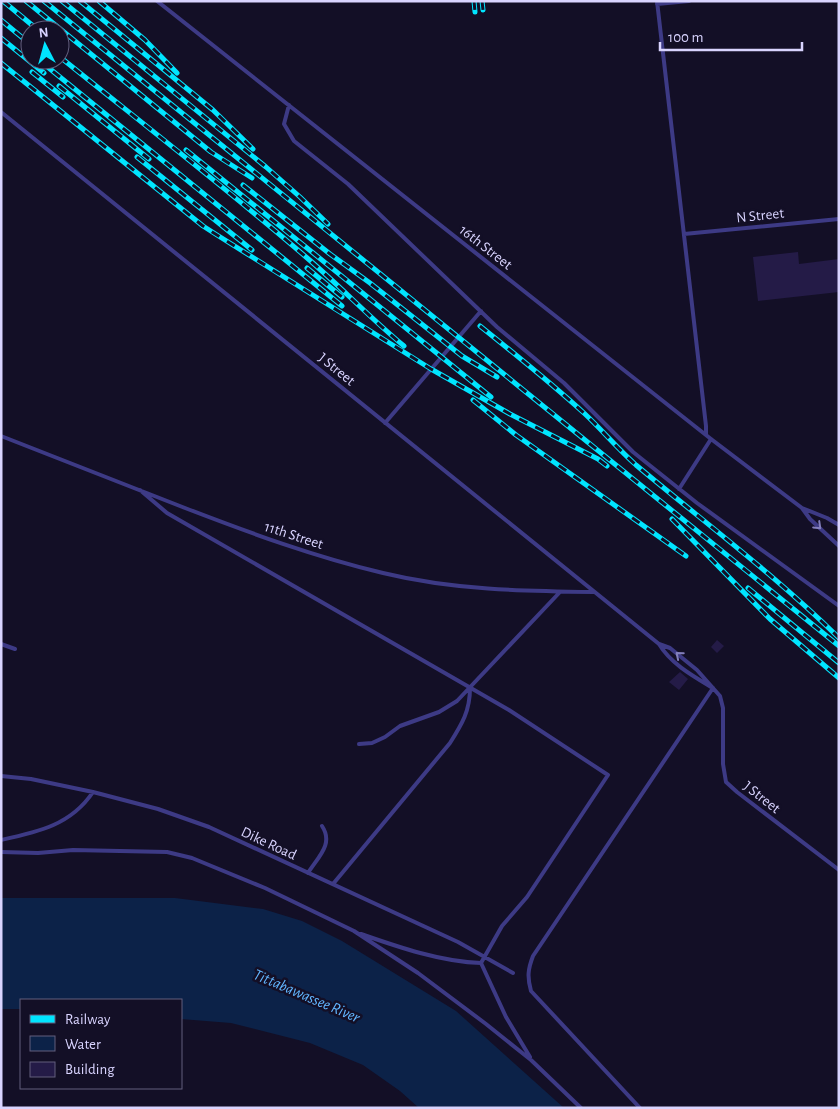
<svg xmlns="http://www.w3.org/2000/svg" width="840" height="1109" font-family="'Alegreya Sans',sans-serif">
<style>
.water{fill:#0c2248}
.building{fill:#241b47}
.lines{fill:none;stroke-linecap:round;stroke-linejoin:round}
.lane{stroke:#3d3a85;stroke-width:4}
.rail-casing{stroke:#00e5ff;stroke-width:5}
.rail{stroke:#130f26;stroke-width:3;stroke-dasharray:9;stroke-linecap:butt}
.oneway{stroke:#837fbc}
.labels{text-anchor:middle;stroke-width:5;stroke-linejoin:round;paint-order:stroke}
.street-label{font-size:15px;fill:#d9d4ff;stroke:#130f26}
.water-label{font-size:16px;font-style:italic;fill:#62b6ff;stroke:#130f26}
</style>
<rect width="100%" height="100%" fill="#130f26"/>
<path class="water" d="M1,898H175L263,909L302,921L342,941L456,1011L564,1108H419L400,1091L363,1065L310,1043L231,1023L181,1019V1000H21V1009H1Z"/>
<path class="building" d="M798,252L799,264L839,259V292L758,301L753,257Z
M717,640L724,646L717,653L711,647Z
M680,672L688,679L679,690L669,682Z"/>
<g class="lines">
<path class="lane" d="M157,1L711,439L802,508L827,518L839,525
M657,1L706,426V434
M657,4L689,1
M289,105L284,124L294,141L348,184L497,327L564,383L633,452L697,503L839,606
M1,112L659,644C671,664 693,676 713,688
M684,234L839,219
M385,423L481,311
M1,436C62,460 124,484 185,508C250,533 315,557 383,573C453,590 522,591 594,592
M679,489L711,439
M140,490L167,513L509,710L608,775L527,897L502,926L481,963
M802,508L810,519L839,546
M1,644L15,649
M659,644L670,648L697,670L720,696L723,708V764L726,782L737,792L839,870
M359,744L372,743L385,737L400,726L439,712L457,701L560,592
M1,776L31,779L93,792L158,809L209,827L458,942L513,973
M1,840C38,832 71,825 93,792
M1,852L38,853L73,850L167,852L192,858L265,888L354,931L418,973L486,1024L531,1060L581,1108
M308,873C318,857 334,844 322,826
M333,884L450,743C462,724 470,711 470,688
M361,934C398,947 442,962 481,963L506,1017L530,1057
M640,1108L531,991C527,977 528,969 533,956L713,688"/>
<g class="rail-casing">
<path id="rail" d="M3,1L38,30
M26,1L211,152L252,178
M44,1L839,646
M62,1L266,167L300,197L328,224
M80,1L213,110L253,149
M99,1L145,40L177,73
M474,1L475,12
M482,1L483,10
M1,20L30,44
M1,38L44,73
M60,57C142,123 226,188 306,257C340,286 370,318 404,346
M39,60L342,306
M1,63L203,226L217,235L431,369L510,414L598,459L607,466
M32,72L63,97
M59,86L149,159
M186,150L491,397
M137,157L252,250
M243,185L330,254L370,283L462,356L497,377
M307,268L342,297
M480,326C515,354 551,383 585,414C602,430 618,449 636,465C704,522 775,575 839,638
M473,400L516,435L686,556
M672,519L770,619L839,678
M748,588L839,663"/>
</g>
<use href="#rail" class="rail"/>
</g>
<defs><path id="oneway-chevron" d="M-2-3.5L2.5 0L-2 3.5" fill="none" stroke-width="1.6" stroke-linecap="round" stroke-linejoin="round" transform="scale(1.25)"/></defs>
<g class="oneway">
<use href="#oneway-chevron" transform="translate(818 526) rotate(44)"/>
<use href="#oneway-chevron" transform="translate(679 655) rotate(-140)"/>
</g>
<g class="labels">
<g class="street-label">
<text transform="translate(760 215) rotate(-6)" y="5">N Street</text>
<text transform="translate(486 247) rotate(38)" y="5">16th Street</text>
<text transform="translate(337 369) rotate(39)" y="5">J Street</text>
<text transform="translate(294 535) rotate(18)" y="5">11th Street</text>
<text transform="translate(762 797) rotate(38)" y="5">J Street</text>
<text transform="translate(269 843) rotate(25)" y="5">Dike Road</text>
</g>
<g class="water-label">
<text transform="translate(307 995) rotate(23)" y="6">Tittabawassee River</text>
</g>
</g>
<rect width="840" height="1109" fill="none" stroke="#d9d4ff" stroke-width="5"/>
<rect x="20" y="999" width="162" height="90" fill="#130f26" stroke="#625e7d"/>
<rect x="30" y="1015" width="25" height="8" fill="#00e5ff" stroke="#625e7d"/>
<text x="65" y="1024" font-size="15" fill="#d9d4ff">Railway</text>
<rect x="30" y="1036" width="25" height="15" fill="#0c2248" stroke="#625e7d"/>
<text x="65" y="1049" font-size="15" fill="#d9d4ff">Water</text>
<rect x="30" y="1062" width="25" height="15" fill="#241b47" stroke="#625e7d"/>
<text x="65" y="1074" font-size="15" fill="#d9d4ff">Building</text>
<g transform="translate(45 45) rotate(354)"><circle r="24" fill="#130f26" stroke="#625e7d"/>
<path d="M0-4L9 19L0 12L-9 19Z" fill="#00e5ff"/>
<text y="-8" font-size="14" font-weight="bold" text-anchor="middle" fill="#d9d4ff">N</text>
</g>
<path d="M660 42v8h142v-8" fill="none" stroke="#d9d4ff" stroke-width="2.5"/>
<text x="668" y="42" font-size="15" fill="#d9d4ff" stroke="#130f26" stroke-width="4" paint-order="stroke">100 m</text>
</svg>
